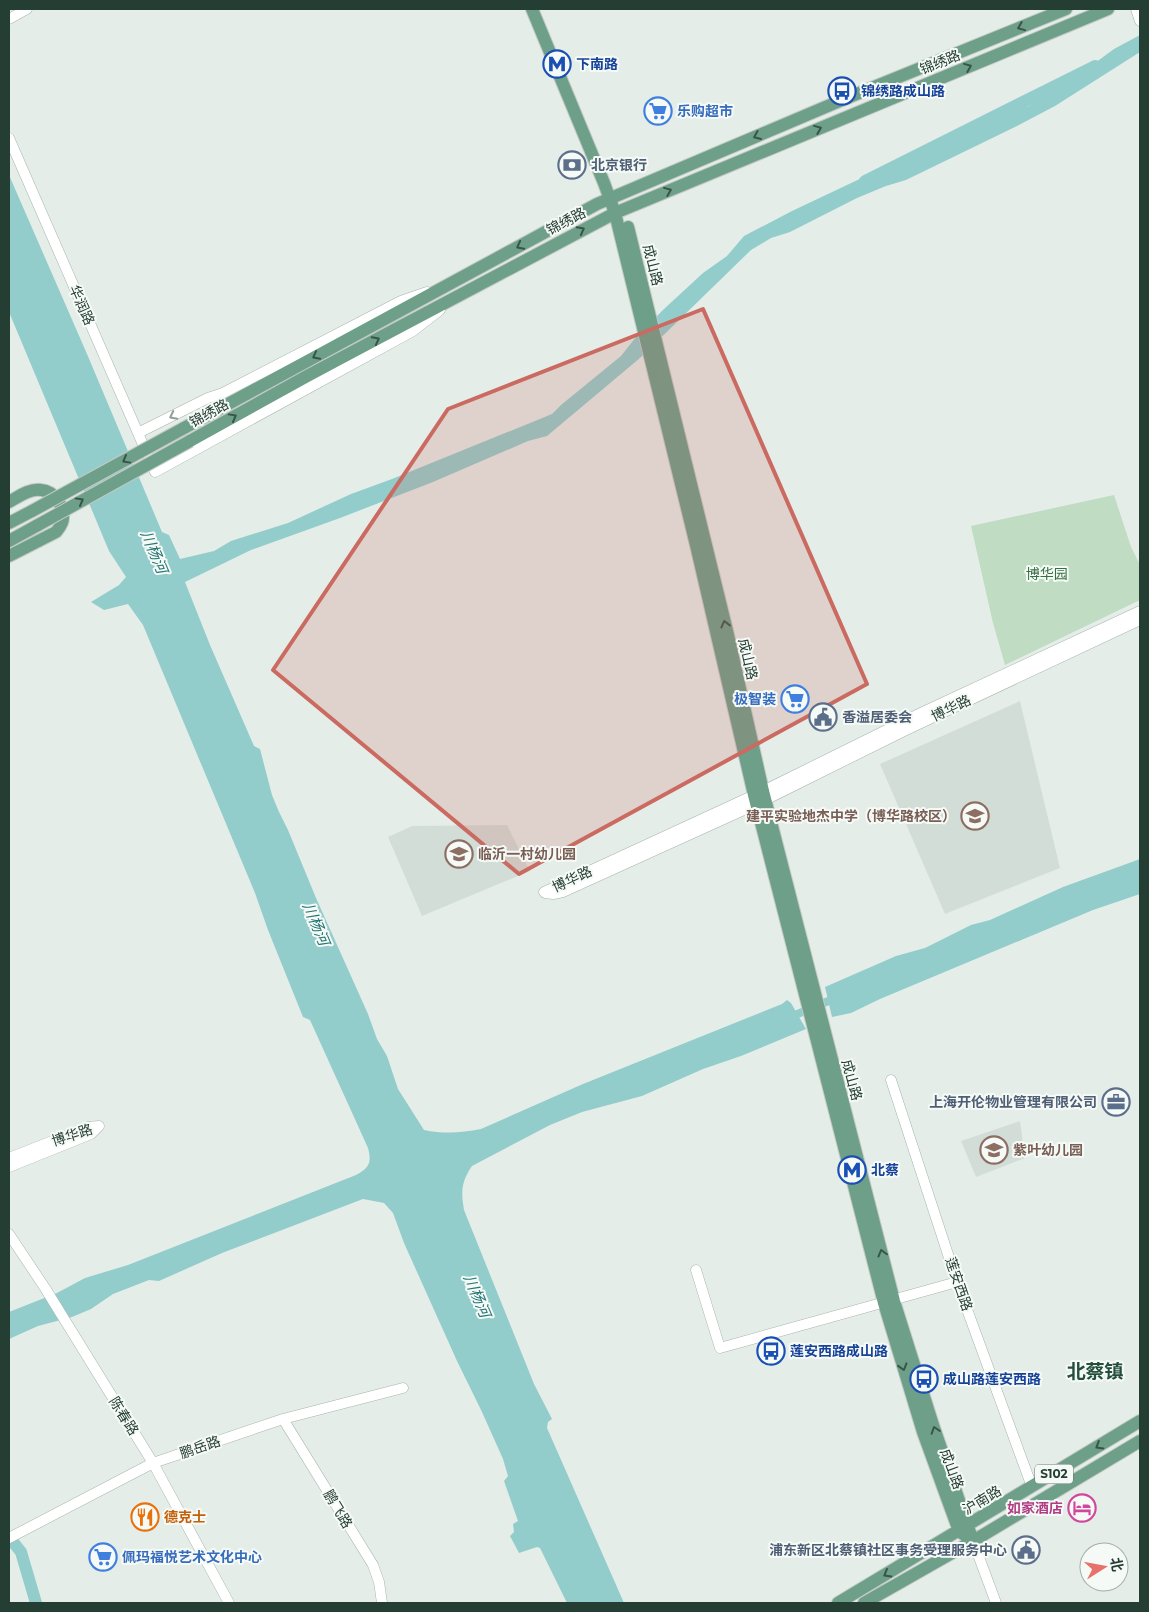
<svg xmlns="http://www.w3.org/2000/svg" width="1149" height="1612" font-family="Montserrat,'Noto Sans SC',sans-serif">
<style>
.built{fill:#d3ddd7}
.green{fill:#c0dcc3}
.water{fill:#92cdcc}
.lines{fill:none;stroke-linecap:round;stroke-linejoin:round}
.canal{stroke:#92cdcc;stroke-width:8}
.river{stroke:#92cdcc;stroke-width:12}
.minor-casing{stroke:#a8b5ae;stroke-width:11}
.major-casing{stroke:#c2c9c6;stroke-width:14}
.minor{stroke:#fff;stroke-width:10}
.major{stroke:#6d9f89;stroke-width:12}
.major-bridge-casing{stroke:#c2c9c6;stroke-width:14;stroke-linecap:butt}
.major-bridge{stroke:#6d9f89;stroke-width:12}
.oneway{stroke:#375648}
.oneway2{stroke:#929e99}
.marked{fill:#ca6a61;fill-opacity:0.2;stroke:#ca6a61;stroke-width:4;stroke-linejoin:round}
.labels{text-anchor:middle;stroke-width:4;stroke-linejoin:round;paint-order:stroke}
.shield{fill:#f6faf7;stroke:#64766e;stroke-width:1}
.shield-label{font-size:12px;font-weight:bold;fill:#253e33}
.street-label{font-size:14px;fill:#253e33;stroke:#f6faf7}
.transit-label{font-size:14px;font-weight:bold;fill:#164399;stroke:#f6faf7;text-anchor:start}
.shop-label{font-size:14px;font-weight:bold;fill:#366cbe;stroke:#f6faf7;text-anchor:start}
.service-label{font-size:14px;font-weight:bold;fill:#4e5e75;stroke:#f6faf7;text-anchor:start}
.park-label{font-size:14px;fill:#337240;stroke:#f6faf7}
.education-label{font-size:14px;font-weight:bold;fill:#785e54;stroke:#f6faf7;text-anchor:start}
.hotel-label{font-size:14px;font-weight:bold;fill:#b23c85;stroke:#f6faf7;text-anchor:end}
.food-label{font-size:14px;font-weight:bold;fill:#c56008;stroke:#f6faf7;text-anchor:start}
.water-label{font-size:15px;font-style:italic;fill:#247675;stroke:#f6faf7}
.district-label{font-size:19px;font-weight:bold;fill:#234f3c;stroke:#f6faf7}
</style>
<rect width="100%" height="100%" fill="#e5ede8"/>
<path class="built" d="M1020,701L1060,868L945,914L880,764Z
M507,825L530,871L422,916L388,837L412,826Z
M1020,1121L1025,1158L976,1177L961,1141Z"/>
<path class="green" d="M1114,495L1131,547L1140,565V600L1005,665L993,623L971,526Z"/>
<path class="water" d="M1140,35V52L1055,106L1015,127L906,180L886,186L857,198L790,232L771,238L751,250L640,358L547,436L528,441L433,482L340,518L251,550L185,582L210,645L254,746L260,749L272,795L279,812L288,830L316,898L368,1014L377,1039L387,1056L398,1089L424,1130C444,1134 461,1133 481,1129L583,1084L782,1004L787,1000L791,1003L806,1029L741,1056L703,1069L642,1096L582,1112L550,1125L472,1166C461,1182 461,1192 464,1210L534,1384L552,1419L548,1422L547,1428L624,1603H567L540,1548L537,1547L519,1553L510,1536L514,1532L513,1524L518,1521L504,1481L508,1476L503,1459L482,1412L457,1361L404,1243L393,1213L384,1203L363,1199L222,1253L159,1281L149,1280L113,1294L91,1309L72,1317L38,1326L9,1339V1312L57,1293L85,1278L128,1265L356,1175C369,1168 372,1163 368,1148L310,1020L303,1017L268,930L255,893L143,625L128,604L104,610L91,602L119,585L126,577L109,551L9,312V175L87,354L162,532L169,535L180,559L214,551L231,541L288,523L351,494L392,479L552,414L561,405L621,356L636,337L664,309L703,273L727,256L744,236L792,211L866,176L880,174L1007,110L1029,106L1052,87L1084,71L1114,49Z
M1140,859V894L1093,910L880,999L851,1013L832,1017L825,987L896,956L925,948L971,925L990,920L1063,887Z"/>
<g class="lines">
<path class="canal" d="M788,1018L838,997"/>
<path class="river" d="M865,181L1095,66
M9,1537L21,1552L36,1603"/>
<g class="minor-casing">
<path id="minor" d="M1136,9L1140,21
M9,19L27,9
M9,138L155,472L413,331L440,310
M138,433L208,398L223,393L401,301L427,292
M544,892L763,791L923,712L1140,611
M545,893L553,894L563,892L757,804L906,730L1140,620
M891,1080L957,1282L1032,1487
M9,1158L88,1127L99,1126
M9,1167L91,1134L99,1126
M9,1234L45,1288L153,1463L229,1603
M696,1270L720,1348L957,1282
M283,1419L373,1565L379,1582L382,1603
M9,1538L153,1463L283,1419L403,1388
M973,1541L996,1603"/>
</g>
<g class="major-casing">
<path id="major" d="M532,9L604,183L615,213L697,549L754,795L884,1303L923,1432L959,1531L973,1541
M628,227L727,631L763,791L894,1301L933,1425L973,1541
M184,428L597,204L842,100L1066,9
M190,441L307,376L615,213L1108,9
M9,502C18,497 30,488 41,490C54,491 64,506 63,518C63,524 59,528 56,532L9,556
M9,523L32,511
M9,541L38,525
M838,1603L1140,1421
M864,1603L973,1541L1140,1441"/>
</g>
<use href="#minor" class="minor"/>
<use href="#major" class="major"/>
<g class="major-bridge-casing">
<path id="major-bridge" d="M32,511L184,428
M38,525L190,441"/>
</g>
<use href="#major-bridge" class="major-bridge"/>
</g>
<defs><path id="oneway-chevron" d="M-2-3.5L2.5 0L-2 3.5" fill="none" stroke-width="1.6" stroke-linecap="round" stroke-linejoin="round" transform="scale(1.25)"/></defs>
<g class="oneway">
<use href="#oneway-chevron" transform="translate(1021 27) rotate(158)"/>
<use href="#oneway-chevron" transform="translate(968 67) rotate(-22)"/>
<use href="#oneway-chevron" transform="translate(818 129) rotate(-22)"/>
<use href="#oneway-chevron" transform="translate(757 136) rotate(157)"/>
<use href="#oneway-chevron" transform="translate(668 191) rotate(-22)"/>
<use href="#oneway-chevron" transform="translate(581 230) rotate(-28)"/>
<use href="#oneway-chevron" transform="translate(520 246) rotate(152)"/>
<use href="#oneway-chevron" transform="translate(376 340) rotate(-28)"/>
<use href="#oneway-chevron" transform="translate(316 356) rotate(152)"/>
<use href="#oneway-chevron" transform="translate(233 417) rotate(-29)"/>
<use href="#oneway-chevron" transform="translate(126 460) rotate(151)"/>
<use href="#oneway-chevron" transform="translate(80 501) rotate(-29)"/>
<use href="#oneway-chevron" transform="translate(725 624) rotate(-104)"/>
<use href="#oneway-chevron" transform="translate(882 1253) rotate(-105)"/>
<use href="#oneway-chevron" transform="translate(903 1367) rotate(73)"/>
<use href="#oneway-chevron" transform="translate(935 1430) rotate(-108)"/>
<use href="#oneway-chevron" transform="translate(1099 1446) rotate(149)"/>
<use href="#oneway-chevron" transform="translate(887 1574) rotate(150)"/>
</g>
<use class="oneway2" href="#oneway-chevron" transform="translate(173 416) rotate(153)"/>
<path class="marked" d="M703,309L867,684L519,874L273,670L448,409Z"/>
<defs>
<g id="metro-ring" transform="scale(1.4375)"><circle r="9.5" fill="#f6faf7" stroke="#1a4fb4" stroke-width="1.5"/><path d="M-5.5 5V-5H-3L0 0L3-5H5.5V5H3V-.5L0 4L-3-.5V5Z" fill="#1a4fb4"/></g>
<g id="bus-ring" transform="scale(1.4375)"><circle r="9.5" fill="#f6faf7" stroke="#1a4fb4" stroke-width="1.5"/><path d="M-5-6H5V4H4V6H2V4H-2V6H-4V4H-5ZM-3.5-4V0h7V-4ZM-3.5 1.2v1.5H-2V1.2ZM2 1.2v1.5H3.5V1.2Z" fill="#1a4fb4"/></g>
<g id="supermarket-ring" transform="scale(1.4375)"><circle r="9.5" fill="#f6faf7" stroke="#3f7fe0" stroke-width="1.5"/><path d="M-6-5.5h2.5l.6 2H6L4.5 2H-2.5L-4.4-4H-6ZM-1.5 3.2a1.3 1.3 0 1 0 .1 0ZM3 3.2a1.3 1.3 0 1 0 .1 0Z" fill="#3f7fe0"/></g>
<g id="bank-ring" transform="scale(1.4375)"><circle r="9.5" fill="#f6faf7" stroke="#5c6f8a" stroke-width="1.5"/><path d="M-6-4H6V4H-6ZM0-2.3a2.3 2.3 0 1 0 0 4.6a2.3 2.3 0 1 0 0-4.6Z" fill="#5c6f8a"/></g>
<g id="civic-ring" transform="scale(1.4375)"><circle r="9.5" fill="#f6faf7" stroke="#5c6f8a" stroke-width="1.5"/><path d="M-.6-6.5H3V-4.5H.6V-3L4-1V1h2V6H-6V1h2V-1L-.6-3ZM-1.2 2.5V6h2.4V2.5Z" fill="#5c6f8a"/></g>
<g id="school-ring" transform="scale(1.4375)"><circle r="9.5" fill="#f6faf7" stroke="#8d6e63" stroke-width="1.5"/><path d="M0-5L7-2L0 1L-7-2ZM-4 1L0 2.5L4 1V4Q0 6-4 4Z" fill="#8d6e63"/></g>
<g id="office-ring" transform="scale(1.4375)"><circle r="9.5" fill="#f6faf7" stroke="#5c6f8a" stroke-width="1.5"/><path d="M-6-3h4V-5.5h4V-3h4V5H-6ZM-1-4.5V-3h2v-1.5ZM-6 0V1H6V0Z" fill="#5c6f8a"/></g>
<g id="hotel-ring" transform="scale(1.4375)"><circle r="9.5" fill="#f6faf7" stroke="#d1479c" stroke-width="1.5"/><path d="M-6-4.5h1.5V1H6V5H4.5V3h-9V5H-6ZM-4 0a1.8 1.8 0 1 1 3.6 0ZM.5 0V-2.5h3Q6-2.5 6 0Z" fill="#d1479c"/></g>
<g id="restaurant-ring" transform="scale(1.4375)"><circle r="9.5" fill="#f6faf7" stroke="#e8710a" stroke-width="1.5"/><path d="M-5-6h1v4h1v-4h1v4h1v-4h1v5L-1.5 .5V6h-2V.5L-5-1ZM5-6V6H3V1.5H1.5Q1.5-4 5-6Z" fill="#e8710a"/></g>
</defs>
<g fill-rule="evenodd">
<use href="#metro-ring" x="557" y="64"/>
<use href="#bus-ring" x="842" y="91"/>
<use href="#supermarket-ring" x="658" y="111"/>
<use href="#bank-ring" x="572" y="165"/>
<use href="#supermarket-ring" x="795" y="699"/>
<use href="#civic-ring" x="823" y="717"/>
<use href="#school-ring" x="975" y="816"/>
<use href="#school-ring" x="459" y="854"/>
<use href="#office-ring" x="1116" y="1102"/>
<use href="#school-ring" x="994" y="1150"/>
<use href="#metro-ring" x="852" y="1170"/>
<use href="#bus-ring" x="771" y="1351"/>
<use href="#bus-ring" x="924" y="1379"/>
<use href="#hotel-ring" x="1082" y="1508"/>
<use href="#restaurant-ring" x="145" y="1517"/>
<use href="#civic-ring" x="1026" y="1550"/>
<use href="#supermarket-ring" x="103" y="1557"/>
</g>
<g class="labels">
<rect class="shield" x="1035" y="1464.5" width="38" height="19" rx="4"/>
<g class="shield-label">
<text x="1054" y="1478">S102</text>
</g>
<g class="street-label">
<text transform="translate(940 62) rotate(-22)" y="5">锦绣路</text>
<text transform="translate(566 221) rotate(-28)" y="5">锦绣路</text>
<text transform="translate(653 265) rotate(76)" y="5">成山路</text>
<text transform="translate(82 305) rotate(66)" y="5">华润路</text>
<text transform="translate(209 413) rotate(-29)" y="5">锦绣路</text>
<text transform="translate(748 659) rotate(77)" y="5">成山路</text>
<text transform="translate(951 708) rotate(-26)" y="5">博华路</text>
<text transform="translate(572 879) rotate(-25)" y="5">博华路</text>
<text transform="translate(852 1080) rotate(75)" y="5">成山路</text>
<text transform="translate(72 1135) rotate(-18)" y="5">博华路</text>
<text transform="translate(959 1284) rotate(71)" y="5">莲安西路</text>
<text transform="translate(124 1416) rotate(58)" y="5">陈春路</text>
<text transform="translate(200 1447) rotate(-19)" y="5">鹏岳路</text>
<text transform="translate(952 1469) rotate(70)" y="5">成山路</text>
<text transform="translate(982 1500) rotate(-31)" y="5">沪南路</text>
<text transform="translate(338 1509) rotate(59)" y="5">鹏飞路</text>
</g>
<g class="transit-label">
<text x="576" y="69">下南路</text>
<text x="861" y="96">锦绣路成山路</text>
<text x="871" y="1175">北蔡</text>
<text x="790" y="1356">莲安西路成山路</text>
<text x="943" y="1384">成山路莲安西路</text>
</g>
<g class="shop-label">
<text x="677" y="116">乐购超市</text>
<text x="776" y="704" text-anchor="end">极智装</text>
<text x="122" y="1562">佩玛福悦艺术文化中心</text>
</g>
<g class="service-label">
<text x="591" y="170">北京银行</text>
<text x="842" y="722">香溢居委会</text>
<text x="1097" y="1107" text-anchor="end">上海开伦物业管理有限公司</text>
<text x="1007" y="1555" text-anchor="end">浦东新区北蔡镇社区事务受理服务中心</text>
</g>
<g class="park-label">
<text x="1047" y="579">博华园</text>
</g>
<g class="education-label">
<text x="956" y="821" text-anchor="end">建平实验地杰中学（博华路校区）</text>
<text x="478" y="859">临沂一村幼儿园</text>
<text x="1013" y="1155">紫叶幼儿园</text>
</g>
<g class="hotel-label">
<text x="1063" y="1513">如家酒店</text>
</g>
<g class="food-label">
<text x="164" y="1522">德克士</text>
</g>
<g class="water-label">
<text transform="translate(154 552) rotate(67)" y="5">川杨河</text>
<text transform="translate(316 924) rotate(67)" y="5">川杨河</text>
<text transform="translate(477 1296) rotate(67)" y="5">川杨河</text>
</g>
<g class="district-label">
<text x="1095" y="1378">北蔡镇</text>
</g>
</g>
<rect width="1149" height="1612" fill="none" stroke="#253e33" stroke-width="20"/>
<g transform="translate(1104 1567) rotate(79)"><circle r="24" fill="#f6faf7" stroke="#a2afa9"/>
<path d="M0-4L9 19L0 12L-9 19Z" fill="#e77269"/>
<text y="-8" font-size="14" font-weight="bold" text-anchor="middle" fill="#253e33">北</text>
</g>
</svg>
